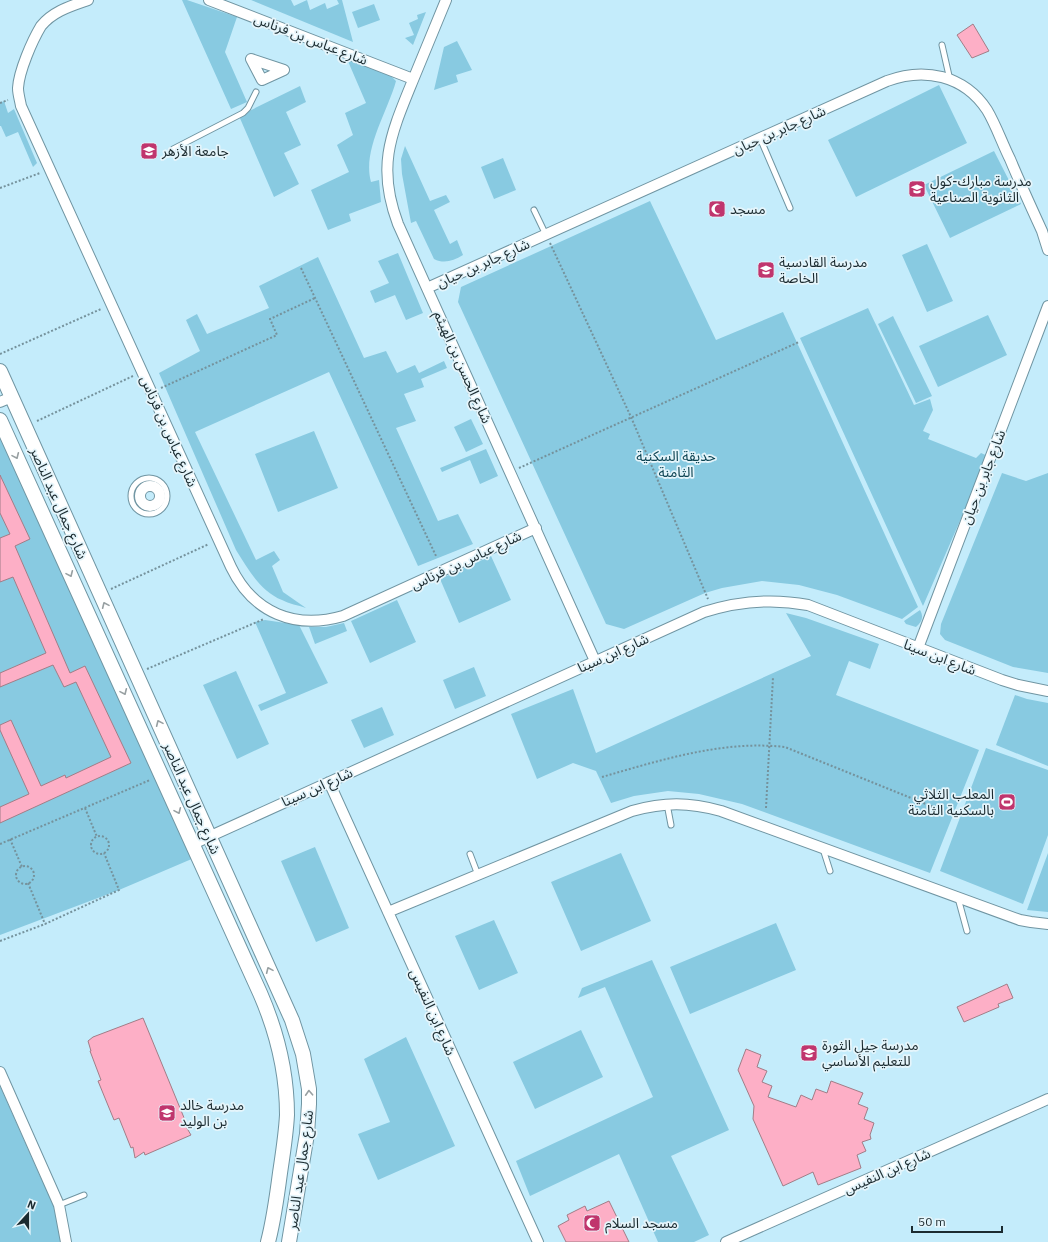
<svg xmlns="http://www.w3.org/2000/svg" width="1048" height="1242" font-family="'IBM Plex Sans','Noto Sans Arabic',sans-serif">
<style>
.green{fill:#88cae1}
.building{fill:#fdafc6;stroke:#a17d87}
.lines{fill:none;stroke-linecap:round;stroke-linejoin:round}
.lane-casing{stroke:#7095a2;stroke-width:7}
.street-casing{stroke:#7095a2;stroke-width:12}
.secondary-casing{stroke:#7095a2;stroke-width:16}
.path{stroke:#75929c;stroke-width:2;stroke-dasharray:2 2;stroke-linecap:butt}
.lane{stroke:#fff;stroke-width:5}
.street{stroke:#fff;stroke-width:10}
.secondary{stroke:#fff;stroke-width:14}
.oneway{stroke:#98a0a2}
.labels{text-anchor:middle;stroke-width:3.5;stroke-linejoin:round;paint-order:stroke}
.street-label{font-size:14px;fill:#1b2b30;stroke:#e5f5fb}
.poi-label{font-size:14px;fill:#1b2b30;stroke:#e5f5fb;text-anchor:start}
.park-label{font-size:14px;fill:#0c4352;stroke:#e5f5fb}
</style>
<rect width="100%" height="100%" fill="#c4ecfb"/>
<path class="green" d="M182,0H187L237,17L225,52L247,102L231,109Z
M251,0H291L294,6L307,0L310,10L325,3L327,9L339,4L337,0H342L353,42Z
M374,4L380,20L358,28L352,12Z
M426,12L413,45L405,38L414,35L409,23L418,19L417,15Z
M457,41L472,70L456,75L458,82L434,90L444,47Z
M347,59L391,76L396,81C388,111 362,150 371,182L379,180L381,202L349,214L351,221L328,230L311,190L349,172L337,145L353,135L345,113L366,103Z
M939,85L967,143L856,197L828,140Z
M300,86L306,102L286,112L301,145L284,153L299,184L274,197L239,116Z
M4,101L8,113L14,109L37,163L33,167L18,132L6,137L1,126H0V103Z
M405,146L430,201L446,195L450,202L434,210L450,244L457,240L463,255C453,261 444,264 434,259L416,221L411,223L402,174L401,159Z
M994,151L1021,204L950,238L924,185Z
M503,158L516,190L494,199L481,167Z
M650,201L716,340L783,312L918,607L902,619L837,595L799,585L762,581L722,588L705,593L624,629L606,624L458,302L461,287Z
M927,244L953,301L927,312L902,255Z
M398,253L423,313L406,320L395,295L375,303L370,291L389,283L378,261Z
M318,257L364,358L386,351L397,373L415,365L419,373L444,361L447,368L421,379L424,387L404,394L416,421L396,428L438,521L458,514L473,544L418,566L329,372L195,432L256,560L274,551L280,560L272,566L283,592L306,608C298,605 289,604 282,600C260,591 248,569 236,550L159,373L200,351L186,320L197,314L207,334L269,308L259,286Z
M868,308L914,405L930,399L933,410L923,431L930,434L928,439L976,458L981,453L988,456L923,606L800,338Z
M988,315L1007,355L938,387L919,346Z
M893,316L932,396L916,403L878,324Z
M471,419L483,444L466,452L454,427Z
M314,431L338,488L278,512L255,454Z
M0,434L194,858L119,890L0,935Z
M486,449L498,476L480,484L470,460L442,472L440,468Z
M1002,473L1026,481L1048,473V673L1013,667L945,640L940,634L941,624Z
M491,556L511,600L459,623L440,579Z
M397,600L416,642L370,663L351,621Z
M920,610C924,617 922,622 916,627L906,624L904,621Z
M786,613L806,618L879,644L870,669L849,661L836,695L979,750L930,873L742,804L699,794L668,791L634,796L611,803L596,771L573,763L537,779L511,714L573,689L596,753L811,656Z
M265,620L299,625L328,683L261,711L258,705L286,693L255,622Z
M344,623L347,631L315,644L309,627H326Z
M474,667L486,696L455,709L443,680Z
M236,671L269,744L237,759L203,685Z
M1015,695L1027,699L1048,703V766L996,745Z
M382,707L394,735L364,748L351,720Z
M986,748L1048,770V835L1023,904L940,871Z
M315,847L349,928L316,942L281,861Z
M621,853L651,921L581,951L551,882Z
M1048,853V912L1027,910Z
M494,920L518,973L479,990L455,936Z
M776,923L796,970L690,1014L670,967Z
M652,960L729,1130L671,1156L709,1235L694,1242H658L619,1154L530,1196L516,1161L653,1097L605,987L578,998L582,988Z
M581,1030L603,1077L535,1109L513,1062Z
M406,1037L455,1146L378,1180L358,1134L390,1122L364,1059Z
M0,1086L39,1174L59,1214L63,1242H0Z"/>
<path class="building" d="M973,24L989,51L972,58L957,35Z
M0,475L30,539L15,546L70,673L85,666L131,763L0,823V807L29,794L0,730V725L11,720L41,786L65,775L66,778L111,757L76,682L64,687L53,665L0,687V673L46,653L13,577L0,582V538L10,534L0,513Z
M1007,984L1013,998L998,1004L999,1007L964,1022L957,1007Z
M143,1018L187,1125H185L191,1135L145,1155L144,1152L135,1158L133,1147L131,1148L119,1118L114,1120L98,1081L101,1080L90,1051H91L88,1041L93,1037Z
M746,1049L761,1055L757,1067L767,1071L762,1082L772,1086L768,1097L796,1107L801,1095L812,1100L816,1089L827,1093L831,1081L863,1093L858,1104L868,1108L864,1119L874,1123L870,1135L871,1139L862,1142L866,1151L857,1155L861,1168L818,1185L813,1172L783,1186L753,1119L754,1106L738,1070Z
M609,1201L629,1242H566L558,1226L569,1220L567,1215L585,1206L587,1211Z"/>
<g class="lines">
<g class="lane-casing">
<path id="lane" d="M942,45L950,80
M760,138L790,208
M173,149L243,113L248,108L256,92
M534,210L546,235
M131 496a18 18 0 1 1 36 0a18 18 0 1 1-36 0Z
M667,804L671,825
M823,849L830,871
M470,854L478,875
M958,898L967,931
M59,1205L84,1195"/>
</g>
<g class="street-casing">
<path id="street" d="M88,0C71,6 53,11 41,26C32,41 19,71 18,88C18,94 20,100 21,106L231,567C253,613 295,630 343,616L536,528
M209,0L413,79
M446,0C435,27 424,53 413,80C391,134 376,166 398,224L595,661
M251,59L284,70L262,80Z
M427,288L887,81C924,67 964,75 987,110C996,125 1002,143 1010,159C1020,183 1031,207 1042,231L1048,250
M0,402L12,397
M140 496a10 10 0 1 1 20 0a10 10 0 1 1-20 0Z
M918,648L1048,306
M329,782L538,1242
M193,844L704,612C739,601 772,598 808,605L1002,680L1018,685L1048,691
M388,912L632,811C664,802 689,802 721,811L1020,920L1031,922L1048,924
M0,1072L59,1205L66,1242
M726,1242L1048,1099"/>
</g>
<g class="secondary-casing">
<path id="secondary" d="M0,371L292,1020L303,1054L309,1089V1104L307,1134L289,1242
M0,420L260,993C277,1032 287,1072 287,1115C286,1134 283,1153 280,1173C277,1196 274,1219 268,1242"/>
</g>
<path class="path" d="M0,103L8,100
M0,188L40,173
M550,243L631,417L708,599
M301,268L436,556
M0,354L101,309
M161,388L277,335L270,319L315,298
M37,421L133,376
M519,468L799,342
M111,589L209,544
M147,669L264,619
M602,777C661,760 723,740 785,747L953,815
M85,808L97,837
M766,808L773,677
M91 845a9 9 0 1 1 18 0a9 9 0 1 1-18 0Z
M10,839L22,867
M0,844L150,780
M16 875a9 9 0 1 1 18 0a9 9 0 1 1-18 0Z
M28,883L45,924
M0,941L45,924L119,890L104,853"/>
<use href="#lane" class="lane"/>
<use href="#street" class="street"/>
<use href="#secondary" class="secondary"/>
</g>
<defs><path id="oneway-chevron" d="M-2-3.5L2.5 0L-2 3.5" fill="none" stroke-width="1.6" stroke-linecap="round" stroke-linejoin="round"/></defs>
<g class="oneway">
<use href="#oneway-chevron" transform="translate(16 456) rotate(66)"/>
<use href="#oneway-chevron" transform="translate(70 574) rotate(66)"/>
<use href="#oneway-chevron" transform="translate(105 605) rotate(-114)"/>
<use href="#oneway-chevron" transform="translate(124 692) rotate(66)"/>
<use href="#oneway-chevron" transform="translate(159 723) rotate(-114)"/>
<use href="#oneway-chevron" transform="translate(178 811) rotate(66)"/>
<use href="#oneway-chevron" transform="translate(269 970) rotate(-114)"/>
<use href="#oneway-chevron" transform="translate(309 1093) rotate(-93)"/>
</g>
<defs>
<g id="university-square" transform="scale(0.9)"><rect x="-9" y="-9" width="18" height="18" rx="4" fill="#c0356d" stroke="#e5f5fb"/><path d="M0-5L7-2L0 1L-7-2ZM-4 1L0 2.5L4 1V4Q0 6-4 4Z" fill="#fff"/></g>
<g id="school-square" transform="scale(0.9)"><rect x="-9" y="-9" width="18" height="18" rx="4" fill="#c0356d" stroke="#e5f5fb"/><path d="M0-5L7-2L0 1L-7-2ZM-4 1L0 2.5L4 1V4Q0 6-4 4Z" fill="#fff"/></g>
<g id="mosque-square" transform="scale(0.9)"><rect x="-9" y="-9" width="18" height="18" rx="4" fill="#c0356d" stroke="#e5f5fb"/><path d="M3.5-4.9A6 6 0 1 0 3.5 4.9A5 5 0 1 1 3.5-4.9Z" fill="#fff"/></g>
<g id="stadium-square" transform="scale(0.9)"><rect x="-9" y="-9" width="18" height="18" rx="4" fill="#c0356d" stroke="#e5f5fb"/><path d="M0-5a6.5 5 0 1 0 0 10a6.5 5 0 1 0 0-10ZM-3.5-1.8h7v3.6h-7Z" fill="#fff"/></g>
</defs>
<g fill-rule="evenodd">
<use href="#university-square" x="149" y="151"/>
<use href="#school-square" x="917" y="189"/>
<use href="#mosque-square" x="717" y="209"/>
<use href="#school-square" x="766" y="270"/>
<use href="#stadium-square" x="1007" y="802"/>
<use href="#school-square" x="809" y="1053"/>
<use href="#school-square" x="167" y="1113"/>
<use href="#mosque-square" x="592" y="1223"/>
</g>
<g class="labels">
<g class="street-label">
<text transform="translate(311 39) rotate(21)" y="5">شارع عباس بن فرناس</text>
<text transform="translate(779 130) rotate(-24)" y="5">شارع جابر بن حيان</text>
<text transform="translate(483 263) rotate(-24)" y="5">شارع جابر بن حيان</text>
<text transform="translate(463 367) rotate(66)" y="5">شارع الحسن بن الهيثم</text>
<text transform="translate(169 431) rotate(66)" y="5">شارع عباس بن فرناس</text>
<text transform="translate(983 477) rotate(-69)" y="5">شارع جابر بن حيان</text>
<text transform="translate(59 503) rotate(66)" y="5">شارع جمال عبد الناصر</text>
<text transform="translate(466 560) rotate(-25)" y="5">شارع عباس بن فرناس</text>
<text transform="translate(613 653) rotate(-24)" y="5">شارع ابن سينا</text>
<text transform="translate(940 657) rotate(21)" y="5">شارع ابن سينا</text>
<text transform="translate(317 787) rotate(-24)" y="5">شارع ابن سينا</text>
<text transform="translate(192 798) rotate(66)" y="5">شارع جمال عبد الناصر</text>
<text transform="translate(433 1012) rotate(66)" y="5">شارع ابن النفيس</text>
<text transform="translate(300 1170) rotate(-82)" y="5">شارع جمال عبد الناصر</text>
<text transform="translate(887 1171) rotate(-24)" y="5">شارع ابن النفيس</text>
</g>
<g class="poi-label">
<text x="162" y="156">جامعة الأزهر</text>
<text x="930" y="186">مدرسة مبارك-كول<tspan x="930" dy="16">الثانوية الصناعية</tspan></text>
<text x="730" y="214">مسجد</text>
<text x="779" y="267">مدرسة القادسية<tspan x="779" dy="16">الخاصة</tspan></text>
<text x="994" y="799" text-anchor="end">المعلب الثلاثي<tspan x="994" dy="16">بالسكنية الثامنة</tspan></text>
<text x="822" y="1050">مدرسة جيل الثورة<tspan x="822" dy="16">للتعليم الأساسي</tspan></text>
<text x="180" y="1110">مدرسة خالد<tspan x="180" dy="16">بن الوليد</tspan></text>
<text x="605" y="1228">مسجد السلام</text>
</g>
<g class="park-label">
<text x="676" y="461">حديقة السكنية<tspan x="676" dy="16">الثامنة</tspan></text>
</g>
</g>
<g transform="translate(28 1214) rotate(21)" stroke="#e5f5fb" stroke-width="3" paint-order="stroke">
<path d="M0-3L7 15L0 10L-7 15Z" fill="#1b2b30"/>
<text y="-6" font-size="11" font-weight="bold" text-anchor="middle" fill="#1b2b30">N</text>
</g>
<path d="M912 1226v6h90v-6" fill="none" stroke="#1b2b30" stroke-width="2"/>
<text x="918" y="1226" font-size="12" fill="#1b2b30" stroke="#e5f5fb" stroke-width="3" paint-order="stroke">50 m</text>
</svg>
